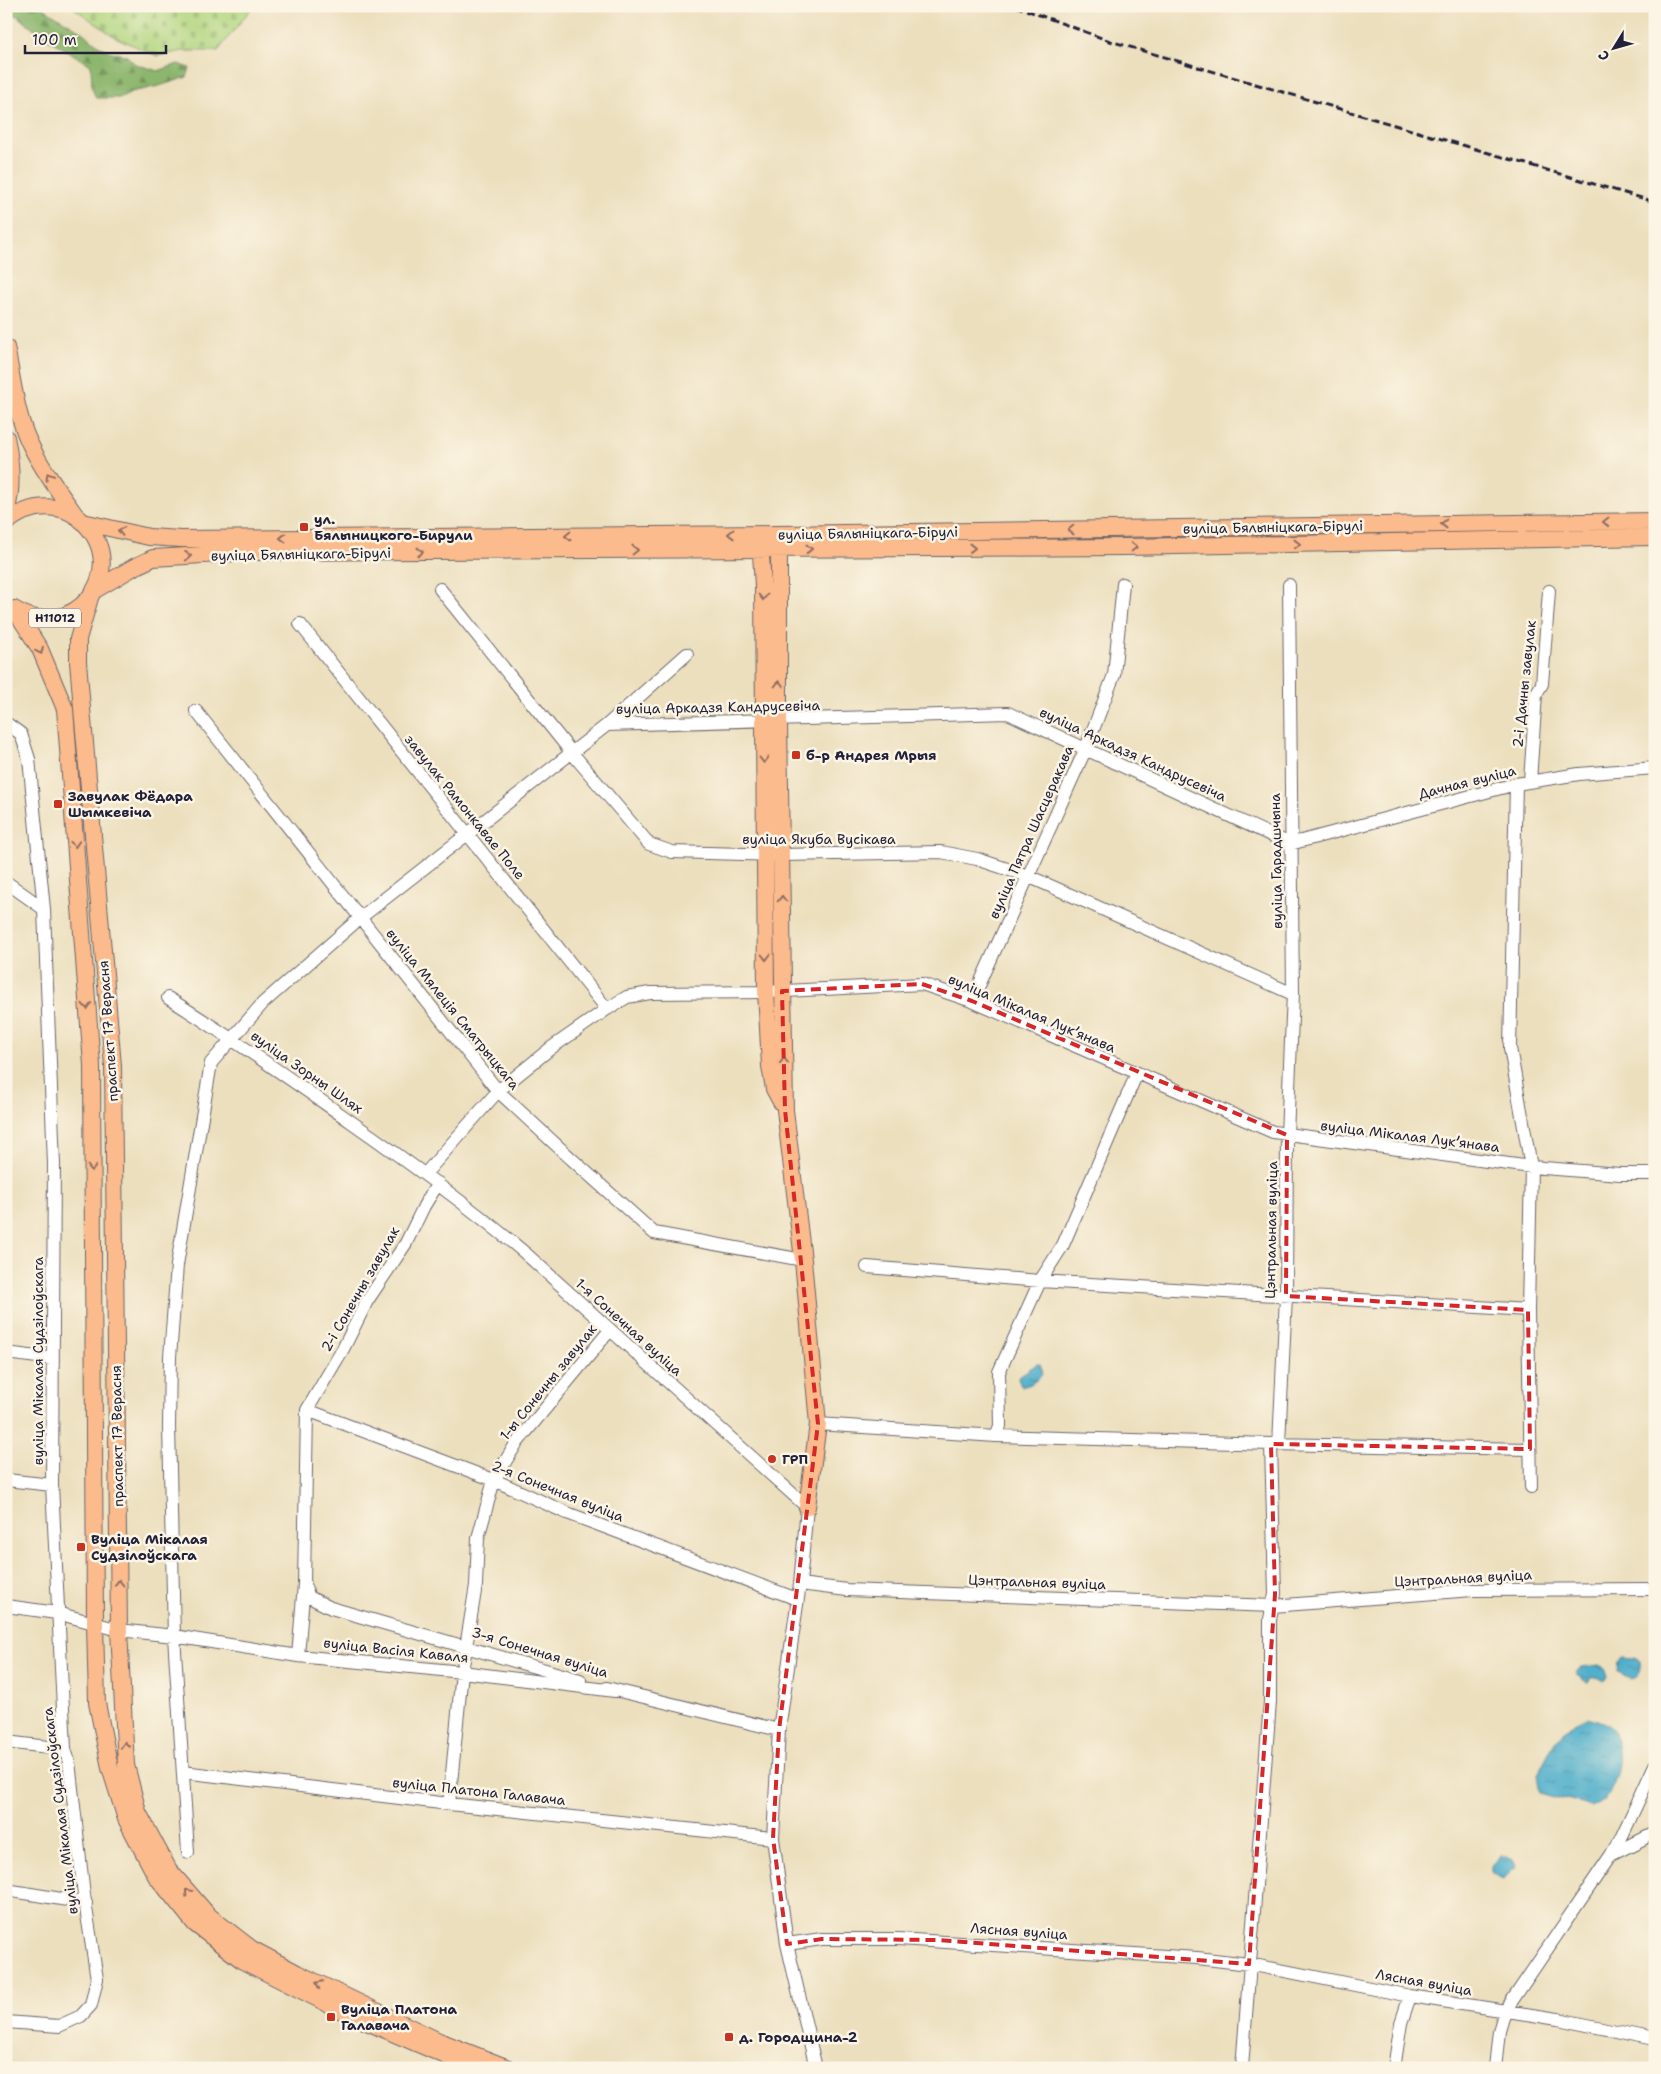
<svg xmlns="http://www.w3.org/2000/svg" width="1661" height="2074" font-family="'Shantell Sans',sans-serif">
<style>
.forest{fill:url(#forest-firs);stroke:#576c54}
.cemetery{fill:url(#cemetery-stones);stroke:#697c5c}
.water{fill:url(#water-ripples);stroke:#366882}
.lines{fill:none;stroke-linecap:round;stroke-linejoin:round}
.minor-casing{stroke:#696469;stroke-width:14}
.major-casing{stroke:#696469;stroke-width:18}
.minor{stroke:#fff;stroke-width:12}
.major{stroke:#fbbb8c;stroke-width:16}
.rail{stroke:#22223b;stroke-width:3;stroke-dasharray:8 4;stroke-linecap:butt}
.oneway{stroke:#8e6e64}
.marked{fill:none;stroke:#d62828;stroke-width:4;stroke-dasharray:10 6;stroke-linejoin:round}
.poi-dot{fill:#c8321e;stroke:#fcf5e5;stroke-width:2}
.labels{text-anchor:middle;stroke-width:5;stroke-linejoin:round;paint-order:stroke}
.shield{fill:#fcf5e5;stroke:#63616e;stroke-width:1}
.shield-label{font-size:12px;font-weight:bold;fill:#22223b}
.poi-label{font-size:14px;font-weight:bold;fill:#22223b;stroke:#fcf5e5;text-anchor:start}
.street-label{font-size:14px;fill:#22223b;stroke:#fcf5e5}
</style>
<defs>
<pattern id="forest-firs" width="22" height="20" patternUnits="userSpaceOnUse" patternTransform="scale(1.25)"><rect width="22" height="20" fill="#8cb66d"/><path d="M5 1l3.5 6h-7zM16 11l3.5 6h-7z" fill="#72945b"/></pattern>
<pattern id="cemetery-stones" width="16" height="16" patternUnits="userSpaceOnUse" patternTransform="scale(1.25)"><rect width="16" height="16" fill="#b0d57e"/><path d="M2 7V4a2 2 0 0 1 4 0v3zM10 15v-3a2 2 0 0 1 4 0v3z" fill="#97b76e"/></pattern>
<pattern id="water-ripples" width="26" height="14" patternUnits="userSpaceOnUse" patternTransform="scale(1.25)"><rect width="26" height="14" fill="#4badca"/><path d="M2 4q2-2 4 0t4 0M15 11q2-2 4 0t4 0" fill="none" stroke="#3e8ca5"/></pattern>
</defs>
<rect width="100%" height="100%" fill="#fcf5e5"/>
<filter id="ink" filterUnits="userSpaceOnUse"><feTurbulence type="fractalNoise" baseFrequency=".02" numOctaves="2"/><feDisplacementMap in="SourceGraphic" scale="10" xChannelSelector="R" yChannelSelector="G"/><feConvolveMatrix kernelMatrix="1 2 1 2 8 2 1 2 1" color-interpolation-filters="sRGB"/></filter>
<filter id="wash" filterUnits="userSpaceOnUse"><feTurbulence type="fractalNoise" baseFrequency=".0096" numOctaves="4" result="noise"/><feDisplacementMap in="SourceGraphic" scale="20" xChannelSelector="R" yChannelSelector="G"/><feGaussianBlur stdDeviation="1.12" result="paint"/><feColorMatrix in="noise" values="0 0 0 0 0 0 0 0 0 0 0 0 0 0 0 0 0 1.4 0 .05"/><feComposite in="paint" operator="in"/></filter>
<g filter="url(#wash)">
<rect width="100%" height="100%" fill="#ecdfbe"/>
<path class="forest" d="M14,6H40L79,30L105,50L127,56L135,64L158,71L178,64L190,68L187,77L159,86L131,92L119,98H96L92,88L91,65L51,41L10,11Z"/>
<path class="cemetery" d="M71,6H253L218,51H183L157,56L115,37Z"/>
<path class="water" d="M1037,1364L1040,1365L1043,1373C1037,1380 1030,1387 1021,1386L1018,1379L1019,1376Z
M1622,1658L1634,1659L1640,1662C1641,1670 1638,1677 1630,1678L1618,1672L1619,1662Z
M1599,1665L1605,1668L1608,1677L1606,1681H1603L1599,1678H1590L1589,1683L1575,1673L1582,1667Z
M1588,1717C1594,1719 1605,1722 1609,1726C1625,1744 1621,1778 1607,1796C1604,1801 1597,1804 1592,1807C1575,1801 1557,1799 1540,1793L1537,1775L1549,1752L1566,1728Z
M1502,1855L1512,1860L1516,1868L1511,1870L1504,1879L1491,1873V1867Z"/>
</g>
<g filter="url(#ink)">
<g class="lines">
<g class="minor-casing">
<path id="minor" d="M440,589L572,753L649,844L672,852L782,855L941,852L977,859L1028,876L1293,994
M300,624L607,1009
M196,711L498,1091L566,1154L654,1233L803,1260
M6,723L21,734L29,759L44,909L54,1164L52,1485L65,1749L69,1762L84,1895L97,1979L91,2005L81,2016L59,2026L6,2022
M607,725L1008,713L1290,844L1516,784L1579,774L1655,768
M1530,781L1536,694L1542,684L1549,591
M1516,784L1510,1048L1531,1167L1528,1310L1531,1487
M6,882L44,909
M168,998C231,1037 290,1079 350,1121C410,1163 469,1206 525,1253L807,1507L800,1584L779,1730L773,1838L787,1944L816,2068
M972,1001L1086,748L1114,675L1123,584
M425,1174L498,1091L551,1048L607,1009L627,997L650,993L766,992L922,984L972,1001L1273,1132L1531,1167L1620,1174H1655
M867,1267L1040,1281L1528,1310
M6,1353L53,1359
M307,1410L494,1480L567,1513L797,1599
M818,1424L996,1436L1271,1444L1530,1449
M996,1436L1000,1426L999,1372L1040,1281L1063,1245L1137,1073
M6,1480L52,1485
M800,1584L847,1590L1273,1606L1472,1590L1655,1589
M304,1585L309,1597L331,1608L580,1680
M6,1606L57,1613L119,1630L174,1636L298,1656L462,1672L615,1691
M298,1656L304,1584L307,1410L343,1349L367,1301L406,1243L424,1206L438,1183
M607,1688L779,1730
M6,1742L65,1749
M183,1772L449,1804L773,1838
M449,1804L462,1672L476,1585L478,1538L494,1480L516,1444L610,1330
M188,1852L174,1636L169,1427L170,1357L177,1265L211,1063L263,1003L360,918L607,725L687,654
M1611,1855L1655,1833
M6,1890L86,1903
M787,1944L822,1939H898L1197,1958L1249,1964L1410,1996L1558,2019L1655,2039
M1242,2068L1270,1702V1619L1275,1594L1271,1444H1279L1286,1296L1287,1135L1293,994L1289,585
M1394,2068L1401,2023L1410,1996
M1495,2068L1499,2031L1505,2011L1611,1855L1622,1836L1655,1765"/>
</g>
<g class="major-casing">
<path id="major" d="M6,347C13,380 16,418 32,448C44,472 61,495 76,516
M6,437C11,461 13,489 6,513
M83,522L149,537L181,539L779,534L1655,521
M6,523C20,511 37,505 56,508C67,510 78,516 85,524C132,573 71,645 14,609
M760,538L763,586L766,992L770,1066L774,1089L781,1102
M779,539V721L785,1110L803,1260L818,1424L807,1507
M95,590L134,567L153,558L252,552L1125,547L1655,537
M90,598L78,639V662L113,1066L119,1630L126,1765L138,1812L169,1870L208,1915L252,1949L297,1973L439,2041L508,2068
M15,610L40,649L65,709L92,1065L95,1623L97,1703L110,1768L126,1819L156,1876L195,1924L243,1961L346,2013L474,2068"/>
</g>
<use href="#minor" class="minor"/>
<use href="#major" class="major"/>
<path class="rail" d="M1015,6L1110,41L1655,202"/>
</g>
<defs><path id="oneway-chevron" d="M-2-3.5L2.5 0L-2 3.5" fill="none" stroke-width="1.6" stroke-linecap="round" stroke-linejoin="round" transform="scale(1.25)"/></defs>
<g class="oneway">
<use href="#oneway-chevron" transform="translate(49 476) rotate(-121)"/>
<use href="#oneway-chevron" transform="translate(1606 522) rotate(179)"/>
<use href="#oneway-chevron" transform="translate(1444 524) rotate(179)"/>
<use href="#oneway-chevron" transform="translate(1071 530) rotate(179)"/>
<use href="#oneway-chevron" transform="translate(121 531) rotate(-168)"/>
<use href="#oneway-chevron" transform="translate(731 534) rotate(179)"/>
<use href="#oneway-chevron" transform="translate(568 536) rotate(179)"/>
<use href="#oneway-chevron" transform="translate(283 538) rotate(180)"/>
<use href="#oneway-chevron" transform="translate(1297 544) rotate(-1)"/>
<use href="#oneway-chevron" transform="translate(1134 547) rotate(-1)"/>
<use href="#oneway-chevron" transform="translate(972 548)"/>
<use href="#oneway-chevron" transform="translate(809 549)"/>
<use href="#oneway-chevron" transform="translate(635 550) rotate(-1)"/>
<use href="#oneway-chevron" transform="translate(420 552) rotate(-1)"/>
<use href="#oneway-chevron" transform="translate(188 556) rotate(-4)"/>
<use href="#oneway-chevron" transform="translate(763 597) rotate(90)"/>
<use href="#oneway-chevron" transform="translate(40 651) rotate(64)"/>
<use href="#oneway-chevron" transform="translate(779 684) rotate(-90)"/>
<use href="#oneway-chevron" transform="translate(764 760) rotate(89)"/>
<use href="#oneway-chevron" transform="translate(75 844) rotate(86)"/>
<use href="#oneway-chevron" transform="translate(782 899) rotate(-90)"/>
<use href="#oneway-chevron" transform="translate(766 957) rotate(90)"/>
<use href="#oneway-chevron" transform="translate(87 1006) rotate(86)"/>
<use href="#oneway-chevron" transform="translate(784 1061) rotate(-92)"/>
<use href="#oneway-chevron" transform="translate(92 1168) rotate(90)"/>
<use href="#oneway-chevron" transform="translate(119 1583) rotate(-91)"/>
<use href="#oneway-chevron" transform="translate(125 1745) rotate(-93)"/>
<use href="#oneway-chevron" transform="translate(188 1892) rotate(-131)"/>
<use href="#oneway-chevron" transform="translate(319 1984) rotate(-154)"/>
</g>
</g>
<path class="marked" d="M922,984L972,1001L1287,1135L1286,1296L1528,1310L1530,1449L1271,1444L1275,1594L1249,1964L937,1940L822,1939L787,1944L773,1838L779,1730L818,1424L785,1110L782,991Z"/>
<g class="poi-dot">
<rect x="299" y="522" width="10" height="10" rx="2.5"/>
<rect x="791" y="750" width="10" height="10" rx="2.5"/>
<rect x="53" y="799" width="10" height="10" rx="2.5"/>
<circle cx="772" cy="1459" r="5"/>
<rect x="76" y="1542" width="10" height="10" rx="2.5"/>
<rect x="326" y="2012" width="10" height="10" rx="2.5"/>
<rect x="724" y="2032" width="10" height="10" rx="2.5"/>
</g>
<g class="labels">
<rect class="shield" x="29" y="608.5" width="52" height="19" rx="4"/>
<g class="shield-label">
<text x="55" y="622">Н11012</text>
</g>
<g class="poi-label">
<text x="314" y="524">ул.<tspan x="314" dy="16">Бялыницкого-Бирули</tspan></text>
<text x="806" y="760">б-р Андрея Мрыя</text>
<text x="68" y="801">Завулак Фёдара<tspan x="68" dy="16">Шымкевіча</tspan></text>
<text x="782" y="1464">ГРП</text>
<text x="91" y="1544">Вуліца Мікалая<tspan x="91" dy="16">Судзілоўскага</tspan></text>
<text x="341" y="2014">Вуліца Платона<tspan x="341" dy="16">Галавача</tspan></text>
<text x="739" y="2042">д. Городщина-2</text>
</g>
<g class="street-label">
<text transform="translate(1273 527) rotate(-1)" y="5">вуліца Бялыніцкага-Бірулі</text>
<text transform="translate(868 533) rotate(-1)" y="5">вуліца Бялыніцкага-Бірулі</text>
<text transform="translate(301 554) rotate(-1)" y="5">вуліца Бялыніцкага-Бірулі</text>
<text transform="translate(1524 684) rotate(-84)" y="5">2-і Дачны завулак</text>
<text transform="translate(718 707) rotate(-1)" y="5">вуліца Аркадзя Кандрусевіча</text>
<text transform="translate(1133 754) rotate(25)" y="5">вуліца Аркадзя Кандрусевіча</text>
<text transform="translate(1467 782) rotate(-14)" y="5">Дачная вуліца</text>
<text transform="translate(465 807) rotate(51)" y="5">завулак Рамонкавае Поле</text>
<text transform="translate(1031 832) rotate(-66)" y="5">вуліца Пятра Шасцеракава</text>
<text x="819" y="844">вуліца Якуба Вусікава</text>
<text transform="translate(1276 861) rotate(-91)" y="5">вуліца Гарадшчына</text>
<text transform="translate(453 1009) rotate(51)" y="5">вуліца Мялеція Сматрыцкага</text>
<text transform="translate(1032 1013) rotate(23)" y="5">вуліца Мікалая Лукʼянава</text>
<text transform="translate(108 1031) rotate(-94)" y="5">праспект 17 Верасня</text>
<text transform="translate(307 1072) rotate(35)" y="5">вуліца Зорны Шлях</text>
<text transform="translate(1410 1136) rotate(7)" y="5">вуліца Мікалая Лукʼянава</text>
<text transform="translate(1271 1230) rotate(-89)" y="5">Цэнтральная вуліца</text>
<text transform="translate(360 1289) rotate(-60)" y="5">2-і Сонечны завулак</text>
<text transform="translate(629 1327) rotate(42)" y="5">1-я Сонечная вуліца</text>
<text transform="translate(38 1361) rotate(-90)" y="5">вуліца Мікалая Судзілоўскага</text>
<text transform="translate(548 1382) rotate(-51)" y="5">1-ы Сонечны завулак</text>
<text transform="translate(117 1436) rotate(-91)" y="5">праспект 17 Верасня</text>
<text transform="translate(558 1491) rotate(22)" y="5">2-я Сонечная вуліца</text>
<text transform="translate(1463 1578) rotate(-3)" y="5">Цэнтральная вуліца</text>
<text transform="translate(1037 1582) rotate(2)" y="5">Цэнтральная вуліца</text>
<text transform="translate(396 1650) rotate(6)" y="5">вуліца Васіля Каваля</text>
<text transform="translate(540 1652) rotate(17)" y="5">3-я Сонечная вуліца</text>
<text transform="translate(479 1791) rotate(6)" y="5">вуліца Платона Галавача</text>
<text transform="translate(60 1811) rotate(-97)" y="5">вуліца Мікалая Судзілоўскага</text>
<text transform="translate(1019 1931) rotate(4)" y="5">Лясная вуліца</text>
<text transform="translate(1424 1982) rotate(10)" y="5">Лясная вуліца</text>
</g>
</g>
<rect width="1661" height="2074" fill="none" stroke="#fcf5e5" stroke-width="25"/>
<g transform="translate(1614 48) rotate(233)" stroke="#fcf5e5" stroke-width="4" paint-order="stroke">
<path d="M0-4L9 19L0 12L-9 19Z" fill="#22223b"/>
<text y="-8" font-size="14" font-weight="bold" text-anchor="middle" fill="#22223b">С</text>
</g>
<path d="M25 45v8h141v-8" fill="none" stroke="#22223b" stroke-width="2.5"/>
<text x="32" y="45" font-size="15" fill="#22223b" stroke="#fcf5e5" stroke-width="4" paint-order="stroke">100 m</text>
</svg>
